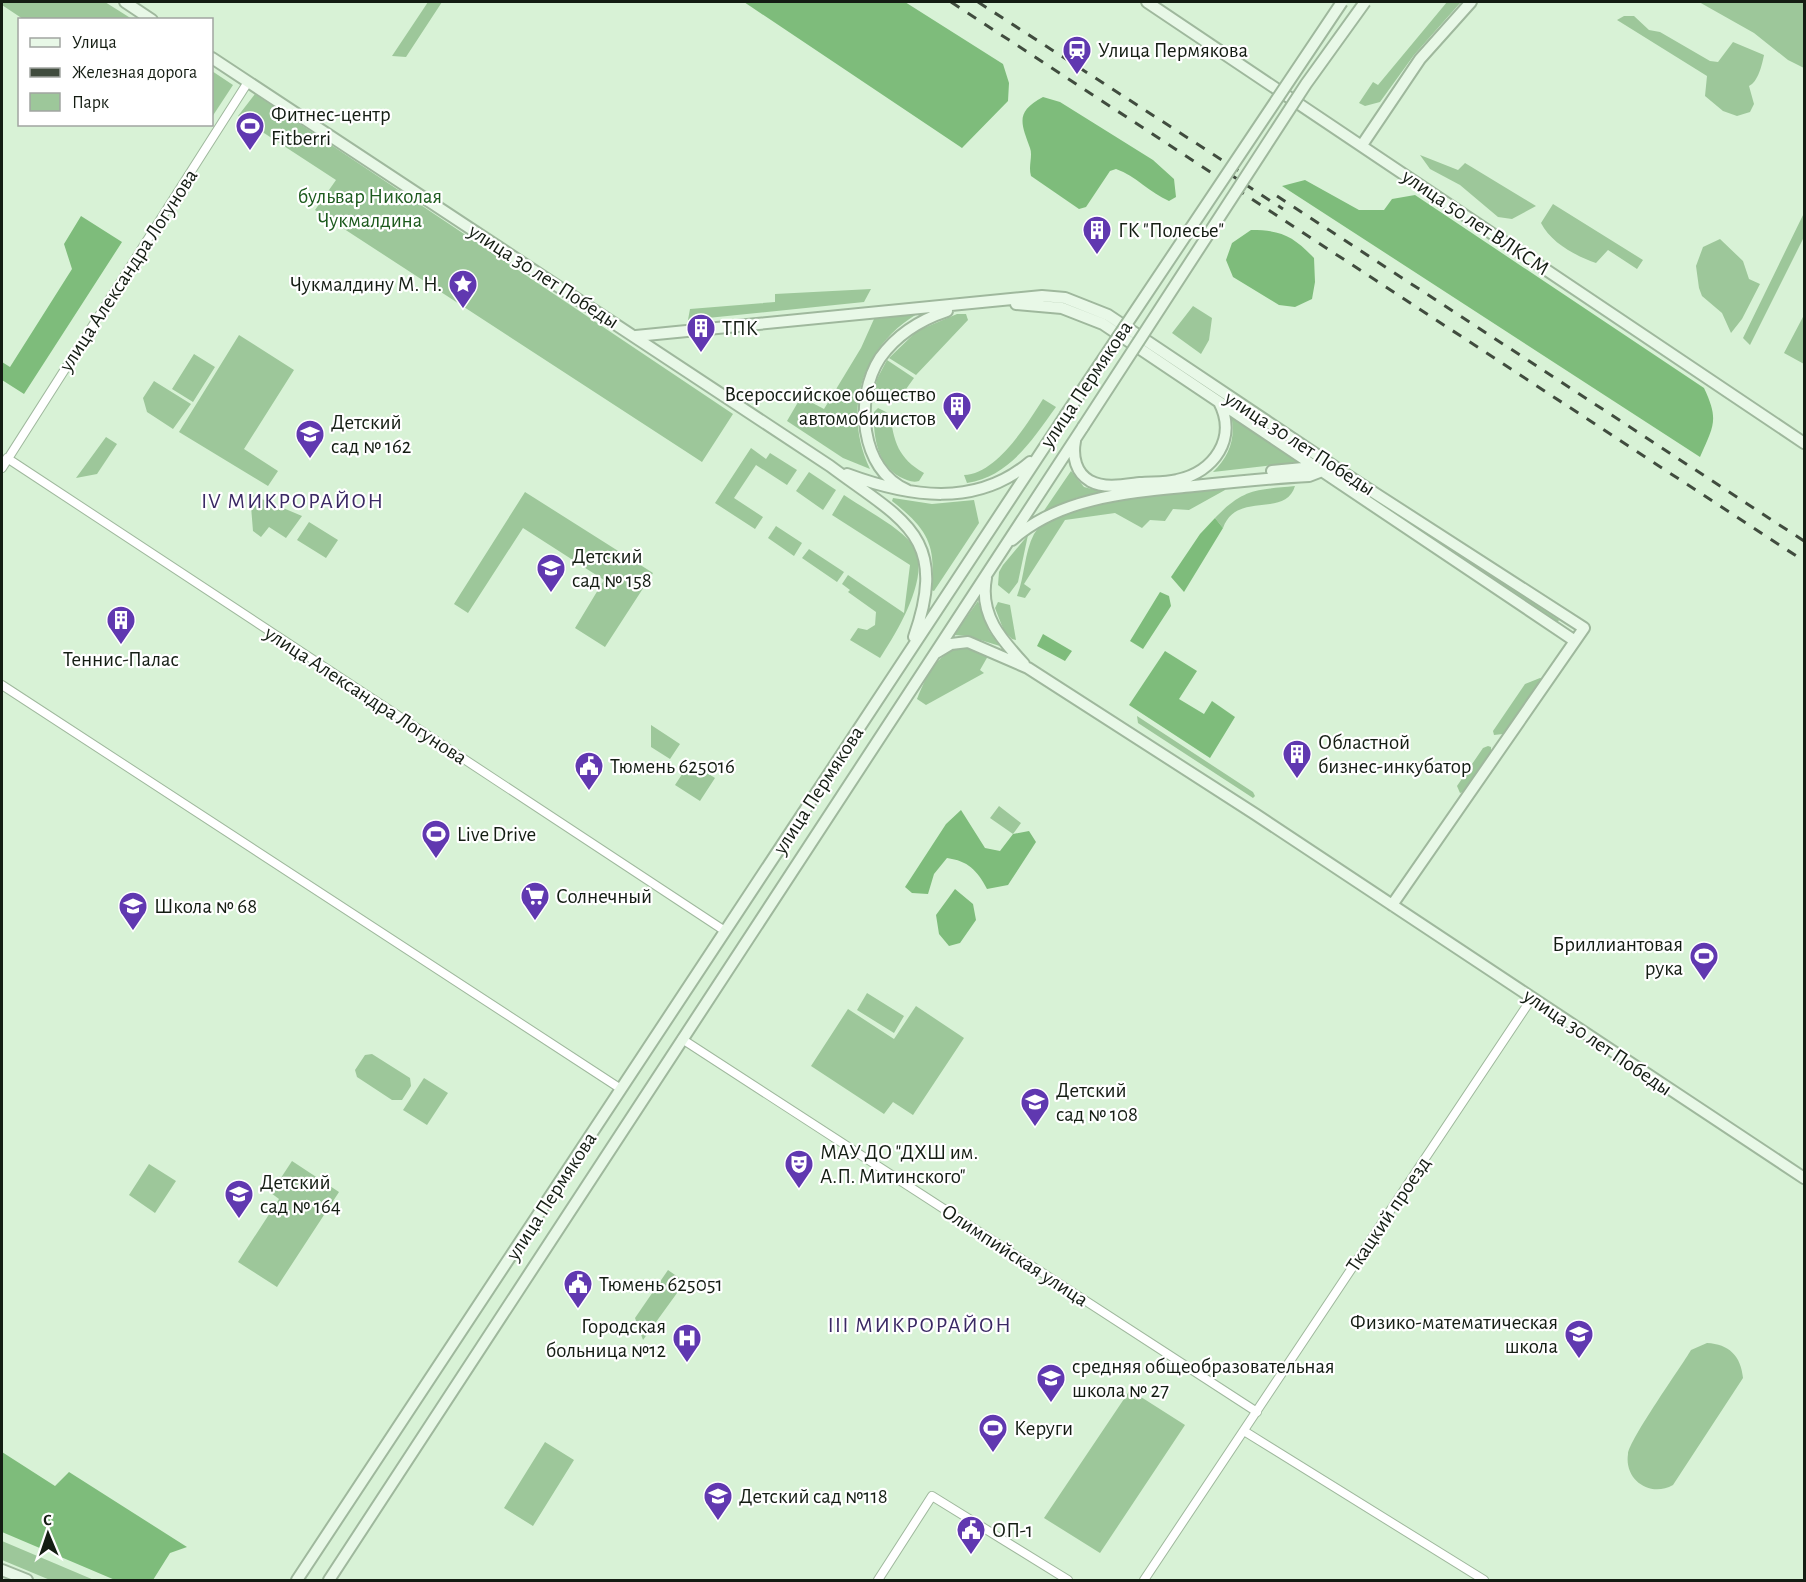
<svg xmlns="http://www.w3.org/2000/svg" width="1806" height="1582" font-family="'Alegreya Sans',sans-serif">
<style>
.green{fill:#9dc79a}
.forest{fill:#7ebc7b}
.lines{fill:none;stroke-linecap:round;stroke-linejoin:round}
.street-casing{stroke:#9fb89d;stroke-width:10}
.secondary-casing{stroke:#9fb89d;stroke-width:14}
.street{stroke:#fff;stroke-width:8}
.secondary{stroke:#e8f8e7;stroke-width:10}
.rail{stroke:#404c3e;stroke-width:3;stroke-dasharray:10 10;stroke-linecap:butt}
.secondary-bridge-casing{stroke:#9fb89d;stroke-width:14;stroke-linecap:butt}
.secondary-bridge{stroke:#e8f8e7;stroke-width:10}
.labels{text-anchor:middle;stroke-width:4.5;stroke-linejoin:round;paint-order:stroke}
.poi-label{font-size:21px;fill:#141d13;stroke:#fff;text-anchor:start}
.park-label{font-size:21px;fill:#1d5b1e;stroke:#fff}
.street-label{font-size:21px;fill:#141d13;stroke:#fff}
.neighbourhood-label{font-size:22px;letter-spacing:1.5px;fill:#3a2964;stroke:#fff}
</style>
<rect width="100%" height="100%" fill="#d8f2d6"/>
<path class="green" d="M2,2H105L132,19H23L2,5Z
M428,2H442L406,57L392,56Z
M1447,2H1461L1414,55L1380,102L1365,106L1359,103L1373,82L1378,85Z
M1699,2H1804V68L1788,60L1754,33Z
M1624,16H1634L1649,30L1660,32L1710,61L1718,62L1733,42L1764,55C1762,65 1758,82 1749,86L1754,104L1750,112L1737,116L1723,111L1705,96L1707,76L1617,20Z
M212,71L233,85L212,117Z
M255,94L733,414L702,462L315,210L336,180L238,116Z
M1420,155L1458,170L1465,163L1536,206L1512,219L1498,217L1460,185L1430,169Z
M1553,204L1643,260L1637,269L1608,250L1596,263C1576,256 1551,243 1541,223Z
M1804,213V237L1750,345L1743,338Z
M1720,239L1743,261L1749,279L1760,284L1742,319L1731,333L1722,313L1702,296L1699,288L1696,266L1703,247Z
M871,289L864,302L688,320L690,309L775,302V294Z
M1193,306L1212,318L1209,340L1201,354L1172,333Z
M917,314C862,347 842,410 870,469L843,458L787,421L801,397L824,409L861,348L874,319Z
M957,314H966L968,320L916,375L889,358L917,331Z
M1804,315V364L1784,353Z
M239,335L294,370L244,449L278,471L268,486L179,432Z
M194,354L215,367L193,402L172,389Z
M887,360L914,378L896,403L874,393L877,379Z
M154,381L191,404L173,429L147,412L143,398Z
M1043,399L1056,407C1032,440 1010,476 967,483L964,475C997,474 1027,424 1043,399Z
M878,408L890,414C894,442 898,458 924,473L919,481C912,483 907,480 900,477C877,464 873,436 874,412Z
M1231,415L1300,462L1213,472C1230,456 1236,437 1231,415Z
M106,437L117,444L97,474L76,478Z
M751,448L766,459L770,453L797,470L787,485L756,465L734,498L763,517L755,529L715,503Z
M1071,471L1084,487L1103,492L1076,498L1041,515Z
M809,472L836,490L823,510L796,491Z
M1346,477L1559,620L1557,623L1344,479Z
M1295,486C1285,519 1237,490 1223,528L1215,518C1244,488 1256,490 1295,486Z
M1225,487V490L1189,510L1173,509L1165,521L1150,520L1142,528L1115,513L1065,520L1024,584L1031,589L1025,598L1017,596C1025,576 1024,553 1034,534C1054,498 1186,491 1225,487Z
M525,492L653,573L605,647L575,628L604,580L523,528L468,613L454,604Z
M250,494L302,516L286,538L269,527L261,537L253,531Z
M844,495C864,509 898,526 912,544C934,572 896,634 880,658L850,640L858,628L867,630L875,625L876,612L848,592L850,590L842,584L848,575L904,613L910,565L832,515Z
M893,498L932,504L974,500L979,523L934,591L931,590C937,544 927,529 892,501Z
M309,522L338,540L326,558L297,540Z
M776,526L802,543L794,556L768,538Z
M1028,535L1018,582L1009,594L998,585L999,572L1003,565Z
M809,549L844,572L837,582L802,558Z
M978,601L989,631L1000,646L967,636L954,635Z
M998,602L1010,605L1016,640L1012,639L1004,631L995,608Z
M966,645L988,656L980,670L984,673L926,705L917,699C928,672 937,653 966,645Z
M1540,678L1544,679L1503,734L1494,735L1493,731L1525,684Z
M1137,716L1253,792L1255,796L1253,798L1138,723Z
M651,725L680,744L670,759L651,747Z
M1488,746L1491,747V752L1463,792L1460,793L1457,786L1483,748Z
M690,762L715,778L700,801L675,785Z
M999,806L1021,823L1013,834L990,818Z
M867,993L904,1016L894,1033L857,1010Z
M916,1006L964,1038L913,1115L893,1102L884,1114L811,1066L848,1009L894,1039Z
M372,1054L410,1078L411,1086L402,1100H392L357,1077L355,1070L365,1055Z
M424,1078L448,1093L427,1125L403,1110Z
M292,1161L339,1192L277,1287L238,1262L279,1199L271,1193Z
M149,1164L176,1181L155,1213L129,1195Z
M668,1270L685,1282L643,1340L635,1318Z
M1707,1343C1729,1344 1741,1356 1743,1378L1673,1485C1650,1498 1624,1480 1628,1454C1629,1440 1681,1367 1691,1350Z
M1130,1390L1185,1425L1100,1553L1044,1518Z
M545,1442L574,1460L533,1526L504,1508Z
M2,1541L94,1580H50L2,1560Z"/>
<path class="forest" d="M744,2H905L1003,64L1009,83L1008,101L962,148Z
M1043,97L1060,102L1153,160L1174,179L1176,197L1169,201C1150,193 1136,176 1116,169L1110,171L1086,207L1079,209L1031,176C1028,166 1033,156 1030,148C1021,123 1015,112 1043,97Z
M1305,180L1359,210H1384L1392,199L1415,195L1704,388C1719,420 1714,425 1700,457L1282,186Z
M81,216L122,242L24,394L2,380V362L10,367L72,269L64,244Z
M1251,230C1281,230 1293,236 1314,258L1315,282L1312,299L1295,307L1279,305L1233,277L1226,260L1232,243Z
M1215,518L1223,528L1184,592L1171,577L1200,534Z
M1160,592L1169,596L1171,606L1143,649L1130,641Z
M1043,634L1072,651L1065,661L1037,646Z
M1165,651L1197,671L1179,699L1204,714L1212,701L1235,717L1210,758L1129,705Z
M961,810L985,848L1000,851L1013,834L1029,831L1036,842L1008,885L987,889C977,870 968,861 947,858L934,874L928,894L912,893L905,887L946,824Z
M955,889L973,904L976,920L960,943L949,946L939,934L936,915Z
M2,1452L55,1486L69,1472L187,1547L170,1553L153,1580H115L2,1532Z"/>
<g class="lines">
<g class="street-casing">
<path id="street" d="M7,458L725,931
M2,468L248,82
M2,685L621,1089
M682,1039L1257,1412
M1244,1431L1484,1580
M878,1580L932,1496L1068,1580
M1144,1580L1532,998"/>
</g>
<g class="secondary-casing">
<path id="secondary" d="M125,2L152,20
M1147,2L1804,443
M212,58L830,466C902,520 950,535 914,637
M1362,145L1420,59L1471,2
M1016,304L1062,308L1103,324L1575,641
M636,336L1042,296L1065,298L1108,315L1356,481L1584,628L1392,905
M1075,441C1072,457 1076,473 1090,481C1105,489 1124,485 1140,483C1152,482 1165,483 1177,480C1214,472 1238,438 1219,402
M1272,471L1303,468L1319,471
M847,474C909,497 976,508 1030,462
M907,490C860,470 854,398 880,358C897,334 920,320 947,311
M1012,540C1061,496 1133,492 1194,486C1232,482 1271,478 1309,476L1322,471L1324,468
M986,578C979,615 1001,639 1024,664
M936,653L951,644L968,642L1028,668L1255,814L1804,1178
M2,1570L27,1580
M297,1580L1065,416
M329,1580L1083,427"/>
</g>
<use href="#street" class="street"/>
<use href="#secondary" class="secondary"/>
<path class="rail" d="M951,2L1804,561
M978,2L1242,173
M1228,173L1283,209
M1277,196L1804,541"/>
<g class="secondary-bridge-casing">
<path id="secondary-bridge" d="M1065,416L1342,2
M1083,427L1306,84L1365,2"/>
</g>
<use href="#secondary-bridge" class="secondary-bridge"/>
</g>
<defs>
<g id="station-pin" transform="scale(1.5)"><path d="M0 17L-7.5 6A9.5 9.5 0 1 1 7.5 6Z" fill="#6038b0" stroke="#fff"/><path d="M-3-6H3Q5-6 5-4V2Q5 4 3 4L4.5 6H3L1.5 4h-3L-3 6H-4.5L-3 4Q-5 4-5 2V-4Q-5-6-3-6ZM-3.5-4v3h7v-3ZM-3.5 1v1.5H-2V1ZM2 1v1.5H3.5V1Z" fill="#fff"/></g>
<g id="stadium-pin" transform="scale(1.5)"><path d="M0 17L-7.5 6A9.5 9.5 0 1 1 7.5 6Z" fill="#6038b0" stroke="#fff"/><path d="M0-5a6.5 5 0 1 0 0 10a6.5 5 0 1 0 0-10ZM-3.5-1.8h7v3.6h-7Z" fill="#fff"/></g>
<g id="building-pin" transform="scale(1.5)"><path d="M0 17L-7.5 6A9.5 9.5 0 1 1 7.5 6Z" fill="#6038b0" stroke="#fff"/><path d="M-4-6H4V6H1V3H-1V6H-4ZM-2.5-4.3h1.7v1.8h-1.7ZM.8-4.3h1.7v1.8H.8ZM-2.5-1h1.7V.8h-1.7ZM.8-1h1.7V.8H.8Z" fill="#fff"/></g>
<g id="sight-pin" transform="scale(1.5)"><path d="M0 17L-7.5 6A9.5 9.5 0 1 1 7.5 6Z" fill="#6038b0" stroke="#fff"/><path d="M0-6L1.8-2.2L6-1.7L2.9 1.2L3.7 5.4L0 3.3L-3.7 5.4L-2.9 1.2L-6-1.7L-1.8-2.2Z" fill="#fff"/></g>
<g id="school-pin" transform="scale(1.5)"><path d="M0 17L-7.5 6A9.5 9.5 0 1 1 7.5 6Z" fill="#6038b0" stroke="#fff"/><path d="M0-5L7-2L0 1L-7-2ZM-4 1L0 2.5L4 1V4Q0 6-4 4Z" fill="#fff"/></g>
<g id="civic-pin" transform="scale(1.5)"><path d="M0 17L-7.5 6A9.5 9.5 0 1 1 7.5 6Z" fill="#6038b0" stroke="#fff"/><path d="M-.6-6.5H3V-4.5H.6V-3L4-1V1h2V6H-6V1h2V-1L-.6-3ZM-1.2 2.5V6h2.4V2.5Z" fill="#fff"/></g>
<g id="supermarket-pin" transform="scale(1.5)"><path d="M0 17L-7.5 6A9.5 9.5 0 1 1 7.5 6Z" fill="#6038b0" stroke="#fff"/><path d="M-6-5.5h2.5l.6 2H6L4.5 2H-2.5L-4.4-4H-6ZM-1.5 3.2a1.3 1.3 0 1 0 .1 0ZM3 3.2a1.3 1.3 0 1 0 .1 0Z" fill="#fff"/></g>
<g id="theatre-pin" transform="scale(1.5)"><path d="M0 17L-7.5 6A9.5 9.5 0 1 1 7.5 6Z" fill="#6038b0" stroke="#fff"/><path d="M-5-5.5Q0-4 5-5.5V0Q5 5 0 6Q-5 5-5 0ZM-3.3-2.5H-1v1.5H-3.3ZM1-2.5H3.3v1.5H1ZM-2.8 1Q0 5.5 2.8 1Z" fill="#fff"/></g>
<g id="hospital-pin" transform="scale(1.5)"><path d="M0 17L-7.5 6A9.5 9.5 0 1 1 7.5 6Z" fill="#6038b0" stroke="#fff"/><path d="M-5-5h3v3.5h4V-5h3V5h-3V1.5h-4V5h-3Z" fill="#fff"/></g>
</defs>
<g fill-rule="evenodd">
<use href="#station-pin" x="1077" y="50"/>
<use href="#stadium-pin" x="250" y="126"/>
<use href="#building-pin" x="1097" y="230"/>
<use href="#sight-pin" x="463" y="284"/>
<use href="#building-pin" x="701" y="328"/>
<use href="#building-pin" x="957" y="406"/>
<use href="#school-pin" x="310" y="434"/>
<use href="#school-pin" x="551" y="568"/>
<use href="#building-pin" x="121" y="620"/>
<use href="#building-pin" x="1297" y="754"/>
<use href="#civic-pin" x="589" y="766"/>
<use href="#stadium-pin" x="436" y="834"/>
<use href="#supermarket-pin" x="535" y="896"/>
<use href="#school-pin" x="133" y="906"/>
<use href="#stadium-pin" x="1704" y="956"/>
<use href="#school-pin" x="1035" y="1102"/>
<use href="#theatre-pin" x="799" y="1164"/>
<use href="#school-pin" x="239" y="1194"/>
<use href="#civic-pin" x="578" y="1284"/>
<use href="#school-pin" x="1579" y="1334"/>
<use href="#hospital-pin" x="687" y="1338"/>
<use href="#school-pin" x="1051" y="1378"/>
<use href="#stadium-pin" x="993" y="1428"/>
<use href="#school-pin" x="718" y="1496"/>
<use href="#civic-pin" x="971" y="1530"/>
</g>
<g class="labels">
<g class="poi-label">
<text x="1098" y="57">Улица Пермякова</text>
<text x="271" y="121">Фитнес-центр<tspan x="271" dy="24">Fitberri</tspan></text>
<text x="1118" y="237">ГК "Полесье"</text>
<text x="442" y="291" text-anchor="end">Чукмалдину М. Н.</text>
<text x="722" y="335">ТПК</text>
<text x="936" y="401" text-anchor="end">Всероссийское общество<tspan x="936" dy="24">автомобилистов</tspan></text>
<text x="331" y="429">Детский<tspan x="331" dy="24">сад № 162</tspan></text>
<text x="572" y="563">Детский<tspan x="572" dy="24">сад № 158</tspan></text>
<text x="121" y="666" text-anchor="middle">Теннис-Палас</text>
<text x="1318" y="749">Областной<tspan x="1318" dy="24">бизнес-инкубатор</tspan></text>
<text x="610" y="773">Тюмень 625016</text>
<text x="457" y="841">Live Drive</text>
<text x="556" y="903">Солнечный</text>
<text x="154" y="913">Школа № 68</text>
<text x="1683" y="951" text-anchor="end">Бриллиантовая<tspan x="1683" dy="24">рука</tspan></text>
<text x="1056" y="1097">Детский<tspan x="1056" dy="24">сад № 108</tspan></text>
<text x="820" y="1159">МАУ ДО "ДХШ им.<tspan x="820" dy="24">А.П. Митинского"</tspan></text>
<text x="260" y="1189">Детский<tspan x="260" dy="24">сад № 164</tspan></text>
<text x="599" y="1291">Тюмень 625051</text>
<text x="1558" y="1329" text-anchor="end">Физико-математическая<tspan x="1558" dy="24">школа</tspan></text>
<text x="666" y="1333" text-anchor="end">Городская<tspan x="666" dy="24">больница №12</tspan></text>
<text x="1072" y="1373">средняя общеобразовательная<tspan x="1072" dy="24">школа № 27</tspan></text>
<text x="1014" y="1435">Керуги</text>
<text x="739" y="1503">Детский сад №118</text>
<text x="992" y="1537">ОП-1</text>
</g>
<g class="park-label">
<text x="370" y="203">бульвар Николая<tspan x="370" dy="24">Чукмалдина</tspan></text>
</g>
<g class="street-label">
<text transform="translate(1476 222) rotate(34)" y="7">улица 50 лет ВЛКСМ</text>
<text transform="translate(128 270) rotate(-57)" y="7">улица Александра Логунова</text>
<text transform="translate(544 276) rotate(33)" y="7">улица 30 лет Победы</text>
<text transform="translate(1086 384) rotate(-56)" y="7">улица Пермякова</text>
<text transform="translate(1300 443) rotate(33)" y="7">улица 30 лет Победы</text>
<text transform="translate(366 695) rotate(33)" y="7">улица Александра Логунова</text>
<text transform="translate(818 790) rotate(-57)" y="7">улица Пермякова</text>
<text transform="translate(1598 1042) rotate(34)" y="7">улица 30 лет Победы</text>
<text transform="translate(551 1196) rotate(-57)" y="7">улица Пермякова</text>
<text transform="translate(1388 1214) rotate(-56)" y="7">Ткацкий проезд</text>
<text transform="translate(1015 1255) rotate(33)" y="7">Олимпийская улица</text>
</g>
<g class="neighbourhood-label">
<text x="293" y="508">IV МИКРОРАЙОН</text>
<text x="920" y="1332">III МИКРОРАЙОН</text>
</g>
</g>
<rect width="1806" height="1582" fill="none" stroke="#141d13" stroke-width="6"/>
<rect x="18" y="18" width="195" height="108" fill="#ffffff" stroke="#a1a5a1" stroke-width="1.5"/>
<rect x="30" y="38" width="30" height="9" fill="#e8f8e7" stroke="#a1a5a1" stroke-width="1.5"/>
<text x="72" y="48" font-size="18" fill="#141d13">Улица</text>
<rect x="30" y="68" width="30" height="9" fill="#404c3e" stroke="#a1a5a1" stroke-width="1.5"/>
<text x="72" y="78" font-size="18" fill="#141d13">Железная дорога</text>
<rect x="30" y="93" width="30" height="18" fill="#9dc79a" stroke="#a1a5a1" stroke-width="1.5"/>
<text x="72" y="108" font-size="18" fill="#141d13">Парк</text>
<g transform="translate(48 1534) rotate(358)" stroke="#ffffff" stroke-width="4.5" paint-order="stroke">
<path d="M0-4.5L10 22L0 15L-10 22Z" fill="#141d13"/>
<text y="-9" font-size="16" font-weight="bold" text-anchor="middle" fill="#141d13">С</text>
</g>
</svg>
